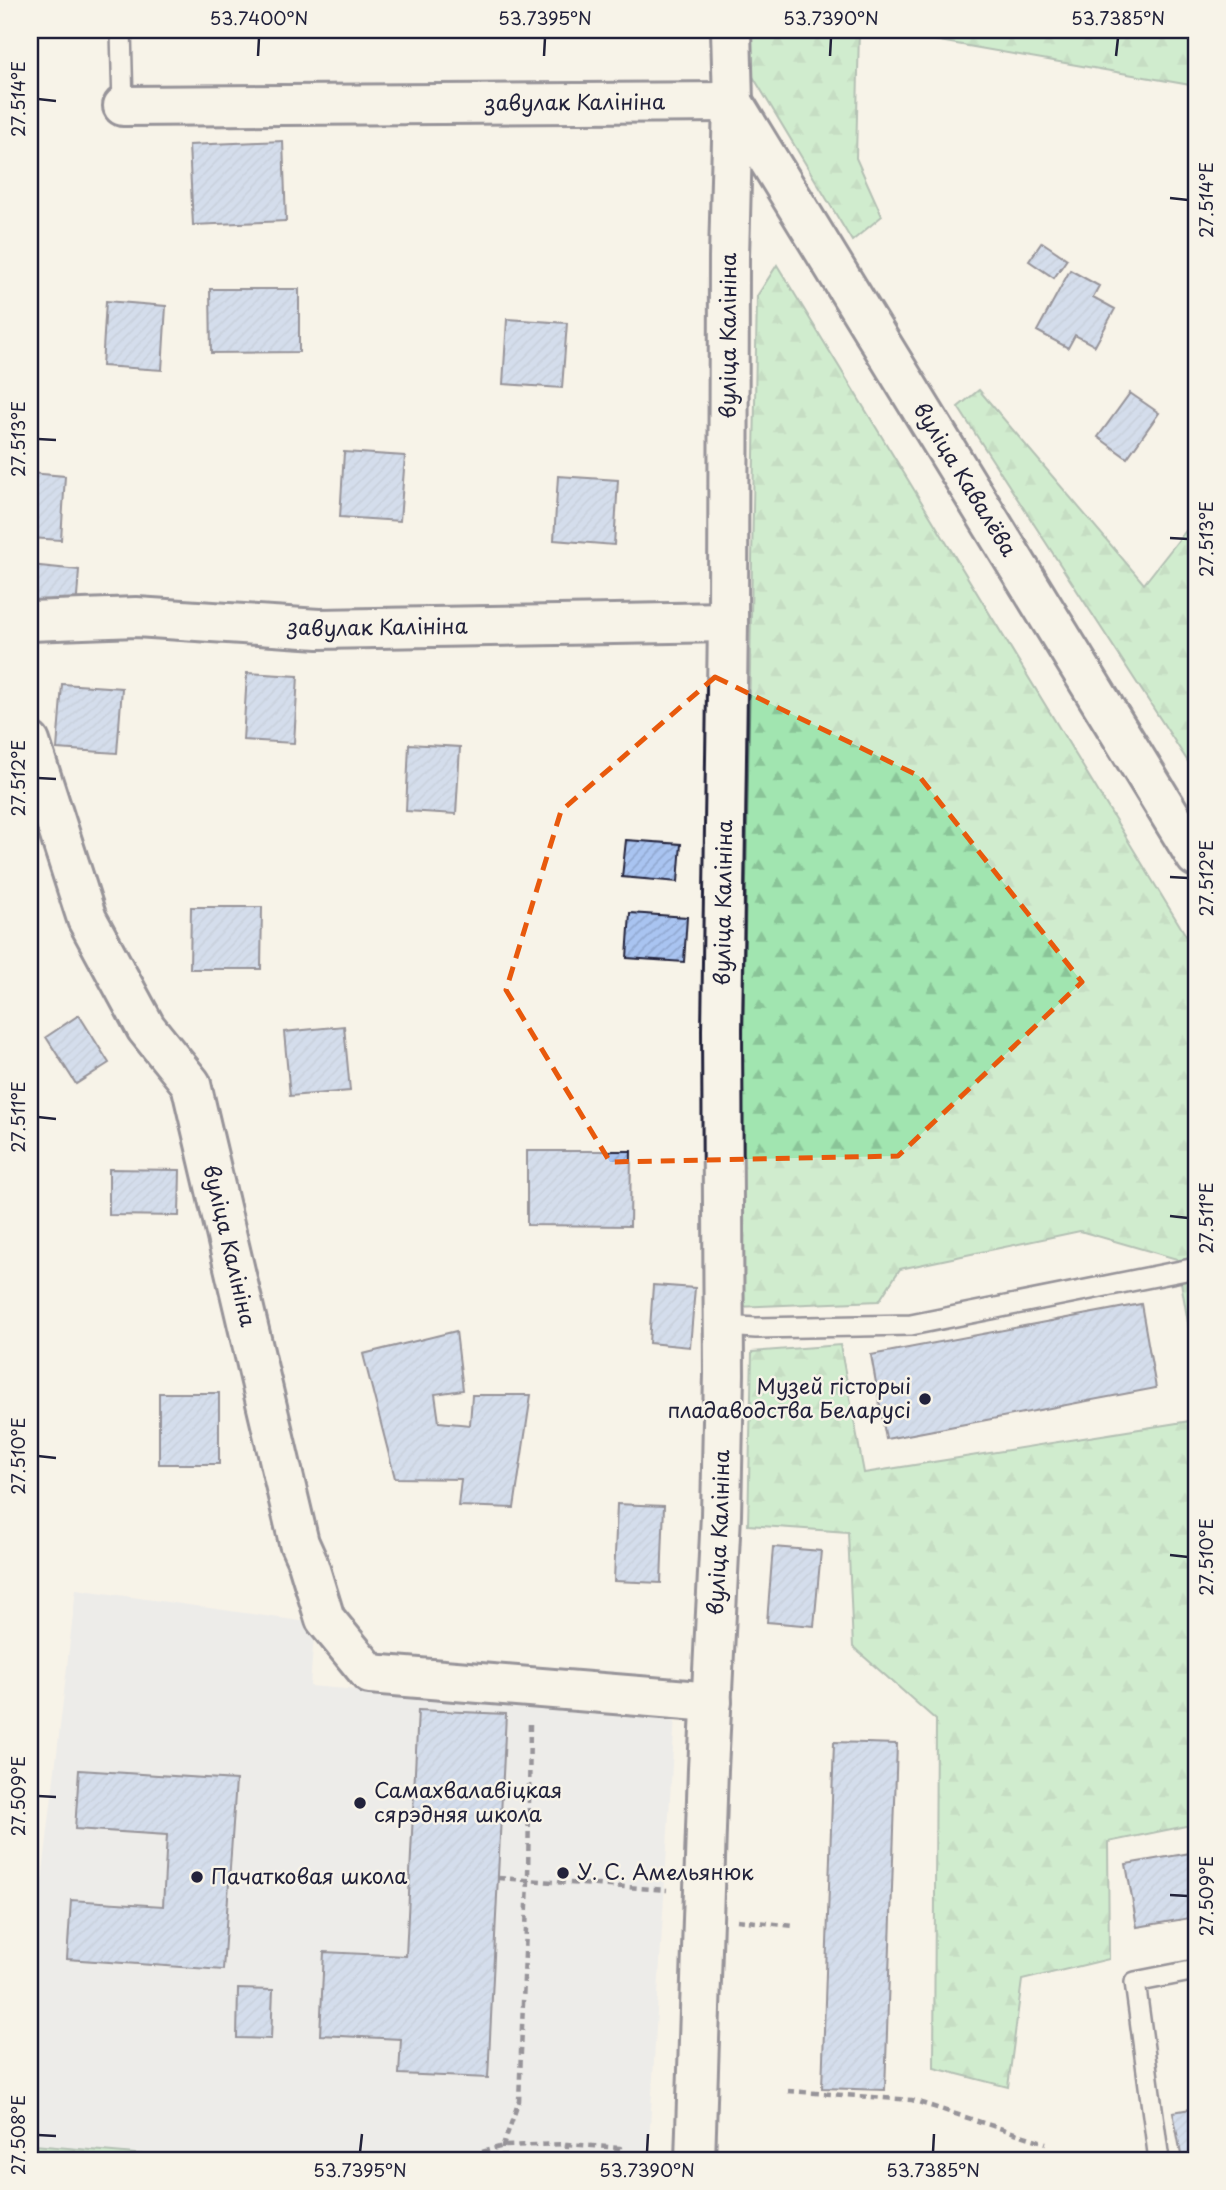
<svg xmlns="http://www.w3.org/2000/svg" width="1226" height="2190" font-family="'Playpen Sans',sans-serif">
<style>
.built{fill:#e0e5eb}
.forest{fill:url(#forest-firs);stroke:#628476;stroke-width:2}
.pitch{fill:#a1e5b0;stroke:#628476;stroke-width:2}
.building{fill:url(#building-hatch);stroke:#22223b;stroke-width:2}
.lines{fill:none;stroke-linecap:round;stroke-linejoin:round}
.service-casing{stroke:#22223b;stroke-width:24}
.minor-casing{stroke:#22223b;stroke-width:44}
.tertiary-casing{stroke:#22223b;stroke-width:44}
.path{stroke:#22223b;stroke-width:4.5;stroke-dasharray:7 5;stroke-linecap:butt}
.service{stroke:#f7f3e8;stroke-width:19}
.minor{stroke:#f7f3e8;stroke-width:38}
.tertiary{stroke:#f7f3e8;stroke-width:38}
.marked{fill:none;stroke:#e8590c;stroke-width:5;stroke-dasharray:14 9;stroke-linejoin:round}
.ticks{fill:none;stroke:#22223b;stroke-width:2.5}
.poi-dot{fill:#22223b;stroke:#f7f3e8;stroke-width:2.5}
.labels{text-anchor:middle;stroke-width:5;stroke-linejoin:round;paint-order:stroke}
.street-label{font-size:21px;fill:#22223b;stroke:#f7f3e8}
.poi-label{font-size:21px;fill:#22223b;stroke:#f7f3e8;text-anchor:start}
.neatline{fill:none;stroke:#22223b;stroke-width:2.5}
.ticks-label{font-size:18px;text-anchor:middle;fill:#22223b}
</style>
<defs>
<pattern id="forest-firs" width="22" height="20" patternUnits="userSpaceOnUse" patternTransform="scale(1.75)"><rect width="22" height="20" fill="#a1e5b0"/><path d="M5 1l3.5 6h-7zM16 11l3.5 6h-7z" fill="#8ac498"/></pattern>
<pattern id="building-hatch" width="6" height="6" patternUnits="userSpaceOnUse" patternTransform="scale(1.75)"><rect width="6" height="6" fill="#a9c4f1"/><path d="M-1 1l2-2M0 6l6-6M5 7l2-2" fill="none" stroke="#91a8d0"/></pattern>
</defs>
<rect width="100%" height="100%" fill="#f7f3e8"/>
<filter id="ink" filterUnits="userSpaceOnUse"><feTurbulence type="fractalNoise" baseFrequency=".0143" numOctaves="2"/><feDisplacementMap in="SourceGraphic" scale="14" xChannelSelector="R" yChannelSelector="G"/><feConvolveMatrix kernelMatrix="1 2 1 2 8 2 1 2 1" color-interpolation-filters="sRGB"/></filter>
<g filter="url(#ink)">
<path class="built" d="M76,1589L315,1623L310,1686L675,1716L648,2160H30V1890H41Z"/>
<path class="forest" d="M738,30H859L856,158L882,216L852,241L734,45Z
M877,30H1196V86Z
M777,265L1196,952V1369L1177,1259L1080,1231L900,1269L879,1301L738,1307L757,296Z
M979,390L1144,584L1196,518V774L958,407Z
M840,1345L864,1473L1196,1420V1824L1108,1842L1109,1959L1022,1980L1008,2087L934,2068L936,1720L853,1647L848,1532L748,1525L752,1352Z"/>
<path class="pitch" d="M34,2145L203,2160H33Z"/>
<path class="building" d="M283,141L286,221L193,225L189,145Z
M1042,242L1067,259L1054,278L1029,261Z
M1070,270L1099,286L1093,297L1115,309L1095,346L1075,335L1068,348L1037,331Z
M210,289H299V352L211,353Z
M106,301L166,306L162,370L102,366Z
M507,319L567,323L562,388L503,384Z
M1130,393L1159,413L1127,458L1098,437Z
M344,452L405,456L400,521L340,517Z
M30,473L65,476L61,540L30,538Z
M558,476L618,480L614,545L554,540Z
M30,565L79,570L76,611L30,607Z
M247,673L298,676L294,743L243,740Z
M62,684L122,688L117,753L57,749Z
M409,744L460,747L456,814L406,811Z
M626,840L681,844L678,882L622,877Z
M191,907H262L261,969H190Z
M630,913L687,917L684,962L627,958Z
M79,1015L109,1063L76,1084L46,1037Z
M344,1026L350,1091L290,1096L284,1032Z
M527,1151H631L630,1226L527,1225Z
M109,1169L180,1170L179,1216L109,1215Z
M653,1285L695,1288L690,1347L649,1343Z
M1141,1304L1156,1388L886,1439L871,1355Z
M456,1331L463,1390L435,1394L439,1422L470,1425L472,1395H531L514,1508L458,1506L461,1479L395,1478L363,1354Z
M159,1393H219V1464H159Z
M617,1504L664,1506L661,1583L614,1581Z
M773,1547L821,1551L814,1626L767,1622Z
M418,1710L506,1714L488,2078L399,2074L401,2039L320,2035L324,1952L406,1956Z
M834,1742L897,1744L885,2090L822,2088Z
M79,1770L236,1780L223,1970L67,1959L71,1900L163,1906L167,1835L75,1829Z
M1196,1852V1917L1137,1927L1126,1864Z
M238,1989L273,1990L271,2039L237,2038Z
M1196,2108V2160H1182L1173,2112Z"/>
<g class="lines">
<g class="service-casing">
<path id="service" d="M121,30L123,106
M725,1326L756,1328L911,1325L1196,1268
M1159,2160L1135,1982L1196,1970"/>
</g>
<g class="minor-casing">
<g id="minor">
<path id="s1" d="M123,106L733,102"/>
<path id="s2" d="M30,621L136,617L319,629L728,622"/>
<path id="s3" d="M30,742L87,919L146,1028L191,1084L299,1543L308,1563L325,1619L370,1674L712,1702"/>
</g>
</g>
<g class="tertiary-casing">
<g id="tertiary">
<path id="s4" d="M733,102L1196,857"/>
<path id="s5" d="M695,2160L708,1769L721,1515L724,1374L722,1030L728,622L729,257L733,102L731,30"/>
</g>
</g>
<path class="path" d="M498,1878L667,1890
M737,1920L795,1926
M788,2091L912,2100L1046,2143
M461,2160V2158L503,2146L567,2144L620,2148L619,2160
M503,2160V2146L519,2101L528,1880L530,1723
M566,2160L567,2144"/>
<use href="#service" class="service"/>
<use href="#minor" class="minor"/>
<use href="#tertiary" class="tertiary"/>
</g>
</g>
<path d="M0 0H1226V2190H0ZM715,677L919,776L1082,982L898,1156L610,1162L506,990L561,811Z" fill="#f7f3e8" fill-opacity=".55" fill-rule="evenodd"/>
<path class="marked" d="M715,677L919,776L1082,982L898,1156L610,1162L506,990L561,811Z"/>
<path class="ticks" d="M258,56L259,38M544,56L545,38M830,56L831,38M1116,56L1118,38M38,99L56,101M1170,198L1188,200M38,439L56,440M1170,538L1188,539M38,778L56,779M1170,877L1188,878M38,1117L56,1119M1170,1216L1188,1218M38,1456L56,1458M1170,1555L1188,1557M38,1796L56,1797M1170,1895L1188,1896M38,2135L56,2136M360,2152L362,2134M647,2152L648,2134M933,2152L934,2134"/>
<g class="poi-dot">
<circle cx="925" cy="1399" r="7"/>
<circle cx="360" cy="1803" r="7"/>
<circle cx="563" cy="1873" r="7"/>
<circle cx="197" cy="1877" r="7"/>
</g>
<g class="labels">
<g class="street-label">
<text dy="7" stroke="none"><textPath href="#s1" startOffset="452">завулак Калініна</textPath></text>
<text dy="7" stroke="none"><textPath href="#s5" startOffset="1825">вуліца Калініна</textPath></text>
<text dy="7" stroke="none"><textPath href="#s4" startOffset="443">вуліца Кавалёва</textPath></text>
<text dy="7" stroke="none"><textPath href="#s2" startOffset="348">завулак Калініна</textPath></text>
<text dy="7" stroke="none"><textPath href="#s5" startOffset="1258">вуліца Калініна</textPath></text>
<text dy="7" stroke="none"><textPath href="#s3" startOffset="548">вуліца Калініна</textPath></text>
<text dy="7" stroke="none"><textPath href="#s5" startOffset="628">вуліца Калініна</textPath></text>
</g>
<g class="poi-label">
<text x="911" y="1394" text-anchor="end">Музей гісторыі<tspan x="911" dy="24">пладаводства Беларусі</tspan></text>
<text x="374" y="1798">Самахвалавіцкая<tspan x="374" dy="24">сярэдняя школа</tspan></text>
<text x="577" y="1880">У. С. Амельянюк</text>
<text x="211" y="1884">Пачатковая школа</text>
</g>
</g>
<rect width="1226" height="2190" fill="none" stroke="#f7f3e8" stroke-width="77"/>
<rect x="38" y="38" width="1150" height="2114" class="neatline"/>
<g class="ticks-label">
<text x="259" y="25">53.7400°N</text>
<text x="545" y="25">53.7395°N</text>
<text x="831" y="25">53.7390°N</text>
<text x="1118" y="25">53.7385°N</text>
<text transform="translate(19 99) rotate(-90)" y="6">27.514°E</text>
<text transform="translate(1207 200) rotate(-90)" y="6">27.514°E</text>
<text transform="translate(19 439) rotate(-90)" y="6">27.513°E</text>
<text transform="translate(1207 539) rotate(-90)" y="6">27.513°E</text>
<text transform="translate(19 778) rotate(-90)" y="6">27.512°E</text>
<text transform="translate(1207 878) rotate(-90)" y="6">27.512°E</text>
<text transform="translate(19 1117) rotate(-90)" y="6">27.511°E</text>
<text transform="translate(1207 1218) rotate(-90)" y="6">27.511°E</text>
<text transform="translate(19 1456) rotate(-90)" y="6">27.510°E</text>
<text transform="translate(1207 1557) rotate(-90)" y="6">27.510°E</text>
<text transform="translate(19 1796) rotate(-90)" y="6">27.509°E</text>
<text transform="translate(1207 1896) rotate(-90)" y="6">27.509°E</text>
<text transform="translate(19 2135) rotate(-90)" y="6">27.508°E</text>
<text x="360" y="2177">53.7395°N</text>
<text x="647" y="2177">53.7390°N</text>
<text x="933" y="2177">53.7385°N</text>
</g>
</svg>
